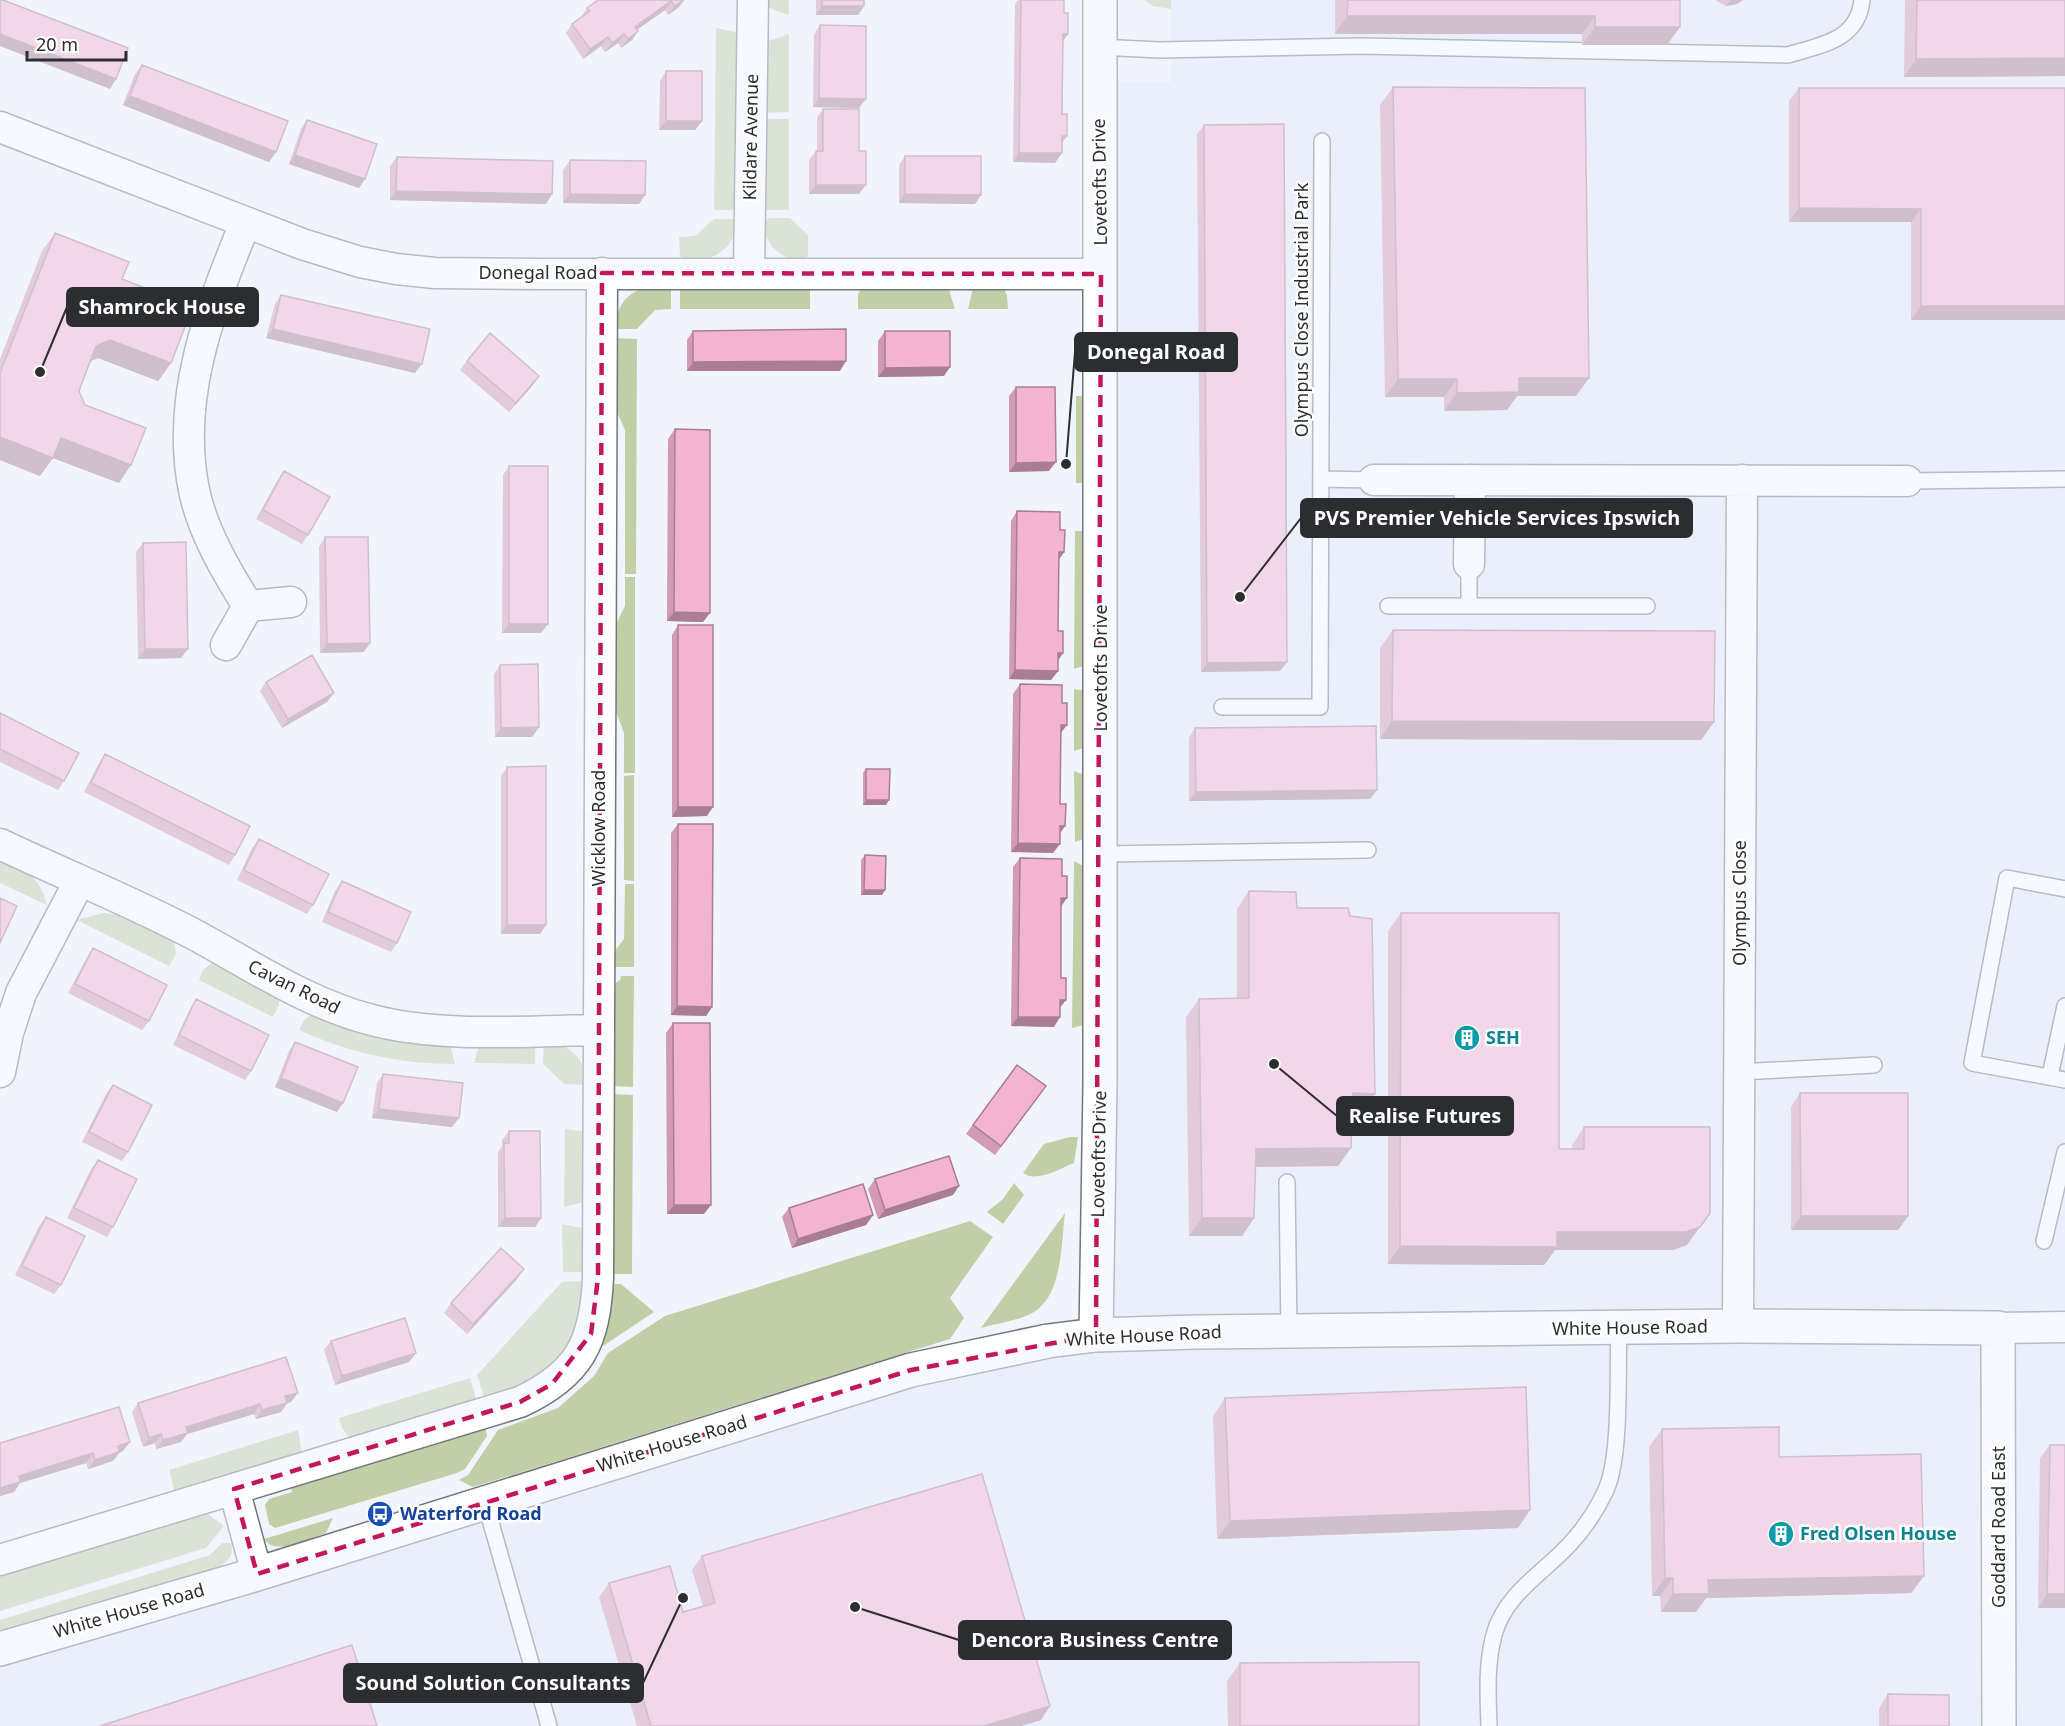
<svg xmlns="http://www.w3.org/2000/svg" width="2065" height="1726" font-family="'Noto Sans',sans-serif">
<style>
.built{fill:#e3e9f9}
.green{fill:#c1cfa6}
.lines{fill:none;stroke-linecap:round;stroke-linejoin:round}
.service-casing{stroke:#72757c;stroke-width:18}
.minor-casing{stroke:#72757c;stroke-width:33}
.tertiary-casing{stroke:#72757c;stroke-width:36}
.service{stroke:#fff;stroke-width:15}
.minor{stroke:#fff;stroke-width:30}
.tertiary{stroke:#fff;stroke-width:33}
.wall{fill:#d09bb3}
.shaded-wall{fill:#a97e92}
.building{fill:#f2b4d0;stroke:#a97e92;stroke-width:1.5}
.marked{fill:none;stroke:#c2185b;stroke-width:4.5;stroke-dasharray:12 8;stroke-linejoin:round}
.labels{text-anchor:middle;stroke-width:5;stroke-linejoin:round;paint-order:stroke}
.street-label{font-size:18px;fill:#2c2d30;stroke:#fff}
.culture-label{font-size:18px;font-weight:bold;fill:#0d838f;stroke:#fff;text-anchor:start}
.transit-label{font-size:18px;font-weight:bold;fill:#164399;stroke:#fff;text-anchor:start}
.leader{fill:none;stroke:#2c2d30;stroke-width:2}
.callout-dot{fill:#2c2d30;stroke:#fff;stroke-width:2}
.callout{fill:#2c2d30;stroke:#2c2d30;stroke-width:2}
.callout-label{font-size:20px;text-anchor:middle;font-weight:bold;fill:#fff}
</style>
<rect width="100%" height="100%" fill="#f1f4fd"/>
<path class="built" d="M1171,0H2065V1726H0V1650L465,1507L1096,1335L1099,81L1171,82Z"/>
<path class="green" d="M763,0H789V15L763,6Z
M1144,0H1171V9L1153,6Z
M716,28L741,33L739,204L732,210H714Z
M789,34V112L763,113V43Z
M763,119H789V210H767L761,205Z
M769,218H790L808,235V256L802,262C781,258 765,246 763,223Z
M714,219H733L738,224C732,251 713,260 687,263L680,256L679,237L695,236Z
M680,283L807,284L810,291V309H680Z
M671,284V309L655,310L637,329H613C621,291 636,288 671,284Z
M864,284H947L955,309H858V294Z
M974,284L1002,285L1007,295L1008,309H968Z
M612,338L637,339L636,574H625V430L612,401Z
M1076,396L1089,397V483H1076Z
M1075,531H1088L1087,665L1074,669Z
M625,577H635V773H624V733L612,700V633L625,606Z
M1074,689L1087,691V747L1074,751Z
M1074,771L1087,776V838L1075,842Z
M634,775V881L624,880V776Z
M0,856C23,869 41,877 47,905L0,883Z
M1074,861L1087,868V1024L1072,1028Z
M625,884H634V967H611V956L624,939Z
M103,913L121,915L174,939L176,954L169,966L77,920Z
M216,960L279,993V1005L273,1017L199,980L203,970Z
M621,976H634L633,1087L611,1086V986L620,980Z
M314,1012L449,1040L455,1064C400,1064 349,1053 299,1030L304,1020Z
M481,1039L535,1040V1064L474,1063Z
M544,1040C570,1044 585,1058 588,1085L564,1084L543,1064Z
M611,1094L633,1095L632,1274H610Z
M565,1129L587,1132L588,1201L564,1207Z
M1070,1137H1078L1074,1163C1059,1169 1036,1183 1023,1173L1044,1144Z
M1014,1183L1024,1195L1003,1224L987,1212L1003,1199Z
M1065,1213C1061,1243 1063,1294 1034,1312C1019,1321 998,1323 981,1328Z
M970,1221L993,1237L950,1298L964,1318L950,1339L473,1487L459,1480L468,1475L498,1430L558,1408L594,1376L608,1353L665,1316Z
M562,1224L587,1229L586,1268L581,1272H563Z
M581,1281L586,1286C586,1299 581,1310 577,1322C562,1369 528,1383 485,1399L477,1375L562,1282Z
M610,1284H621L654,1312L591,1354Z
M470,1378L477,1402L350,1439L342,1428L339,1418Z
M485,1426L487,1436L465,1469L457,1473L275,1528L269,1524L265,1505L269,1499L292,1492L290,1483Z
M298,1430L302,1455L175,1493L169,1470Z
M207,1508L208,1514L224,1526L206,1548L0,1611V1573Z
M333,1518L326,1533C310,1538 276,1557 264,1539Z
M222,1543H231C234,1555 229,1561 219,1567L0,1634V1620L210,1555Z"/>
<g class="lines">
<g class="service-casing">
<path id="service" d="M1098,47L1160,50L1362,46L1788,55C1820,45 1858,41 1862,0
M1321,479L1374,480
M1907,481L2065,479
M1388,606H1647
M1469,606V564
M1222,707H1320L1322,141
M1101,854L1368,850
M2065,889L2007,878L1972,1063L2065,1080
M1739,1072L1874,1065
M2050,1076L2065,1006
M1287,1182L1289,1331
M2044,1241L2065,1152
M485,1502L549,1726
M1489,1726C1488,1695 1486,1665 1494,1635C1504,1595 1543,1573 1569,1545C1583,1530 1596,1511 1605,1492C1622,1458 1617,1370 1619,1329"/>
</g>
<g class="minor-casing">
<path id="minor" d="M0,127L302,244L360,262L396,269L435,273L541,274H1101
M245,223C211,308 175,396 194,490C202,530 226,571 248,606
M749,273L753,0
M1374,480L1907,481
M1469,564L1470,480
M226,645L248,606L291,602
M0,844C65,875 133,902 197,936C254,967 309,1004 372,1020C440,1038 528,1031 598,1030
M0,1072L8,1033L21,993L79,882
M1738,1326L1742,480
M1998,1328L2065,1327
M234,1489L257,1574
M0,1560L520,1402C580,1374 595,1342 598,1278L602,273"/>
</g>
<g class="tertiary-casing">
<path id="tertiary" d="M1096,1335L1100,1085V0
M0,1649L257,1574L911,1370L1048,1341L1096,1335L1196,1332L1738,1326L1998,1328L1999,1726"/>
</g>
<use href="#service" class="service"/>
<use href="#minor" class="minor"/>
<use href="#tertiary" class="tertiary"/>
</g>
<path class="wall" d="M684,0L679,7L668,15L665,10L637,30L638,31L632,40L621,48L618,43L605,52L601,46L583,59L566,33L572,24L581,17L587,8Z
M816,0H864V6L858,15H816Z
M1018,0H1064L1062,143L1055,163L1013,162L1015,4Z
M1335,0H1680L1667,45H1582V34H1335Z
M1715,0H1743L1737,4L1726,6Z
M1905,0H2065V76L1904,77Z
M820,25L859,108L813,107L814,35Z
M142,65L276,152L269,162L123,105L135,74Z
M666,71L702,121L695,130H659L660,81Z
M1393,87L1589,378L1576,396H1517L1507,410L1444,411V397H1385L1380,105Z
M1799,88H2065V320H1911V222H1789V101Z
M823,109L859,151V194H809V160L816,151H817V118Z
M307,120L359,188L289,164L301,129Z
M1204,125L1280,671L1201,672L1197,134Z
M905,156L975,204L899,203V165Z
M397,157L546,204L390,200V166Z
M570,160L639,204L563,203V170Z
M55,233L122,279L160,317L171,363L158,381L98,358L91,361L79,391L119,483L53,458L40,476L0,460V359L42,251Z
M281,295L415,373L266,338L275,304Z
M693,331L840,371H687V340Z
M885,331L944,376L878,377V341Z
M467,361L533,385L509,412L460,370Z
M1016,387L1049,471L1009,472V396Z
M675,429L703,622L667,621L668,439Z
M509,466L541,633H502L503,475Z
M284,471L308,535L302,544L256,519L277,481Z
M1017,511L1060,530L1064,552L1059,559L1058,631L1063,653L1058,660V671L1051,680L1009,679L1011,521Z
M325,537L364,652L320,653L319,547Z
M143,543L181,658L138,659L136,552Z
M678,625L707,816L672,817V635Z
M1393,630L1714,722L1701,740L1380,739V648Z
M500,665L539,727L532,737H495L494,674Z
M266,682L327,702L282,728L260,691Z
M1020,684L1062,703L1067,725L1061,732L1060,804L1065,826L1060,833L1053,853L1011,852L1013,694Z
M0,713L64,781L58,790L0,762Z
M1195,728L1370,799L1189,801V738Z
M105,754L235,855L229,865L84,792L99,763Z
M507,767L540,934H501V776Z
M866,769L886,805H863V773Z
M678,824L712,1007L706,1016L671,1015V833Z
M259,839L313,905L307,914L237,880L252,848Z
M865,855L885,890L882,895H861V860Z
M1020,858L1061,906V978L1066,1000L1060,1007L1054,1027L1011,1026L1013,867Z
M342,881L397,943L391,952L322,922L335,891Z
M1249,891L1297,908L1363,1112H1352L1338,1166L1255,1167L1254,1218L1242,1236H1189L1186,1017L1199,999L1237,998V909Z
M1401,913L1559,1149H1572V1145L1584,1127L1687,1245L1673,1250H1555L1544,1265L1388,1264V931Z
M93,948L149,1021L142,1030L68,993L87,957Z
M196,999L251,1071L245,1080L173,1045L190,1009Z
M673,1023L704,1214H667L666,1033Z
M295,1042L337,1112L275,1087L289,1051Z
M1017,1065L1039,1096L995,1155L966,1134Z
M383,1074L452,1127L372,1118L377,1083Z
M113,1085L128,1152L122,1161L82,1142L106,1094Z
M1800,1093L1908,1216L1898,1230H1791V1107Z
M509,1131L541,1218L535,1227H498V1152L502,1146V1140Z
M98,1160L113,1227L107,1237L67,1218L91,1169Z
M875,1179L953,1195L878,1219L868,1189Z
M789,1208L873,1215L866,1225L792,1248L782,1217Z
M46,1217L61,1285L54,1294L15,1275L39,1226Z
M517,1279L467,1334L444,1313L451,1303Z
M331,1341L409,1362L335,1385L324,1350Z
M1225,1398L1518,1528L1217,1539L1213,1416Z
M291,1402L287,1403L281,1412L256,1419L254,1414L187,1434L181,1442L156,1449L155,1443L143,1447L132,1412L138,1403Z
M1662,1429L1779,1457L1924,1576L1911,1593L1706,1598L1696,1612H1661L1660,1596H1652L1649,1447Z
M0,1443L123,1451L119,1453L113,1461L88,1469L86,1463L20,1483L14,1492L0,1496Z
M2050,1445H2065V1608H2038L2040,1458Z
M702,1556L1041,1720L1021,1726H637L599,1597L609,1583L683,1612L703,1606L692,1570Z
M1240,1663L1419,1726H1228L1227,1681Z
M1888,1694L1949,1726H1879V1708Z"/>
<path class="shaded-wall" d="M683,0H684L679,7L668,15L675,6Z
M1730,0H1743L1737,4L1726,6Z
M671,1L665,10L628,36L635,27Z
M822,6H864L858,15H816Z
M1347,16H1595L1582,34H1335Z
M1595,27H1680L1667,45H1582Z
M638,31L632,40L621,48L628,39Z
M0,34L116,79L110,89L0,46Z
M624,34L618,43L605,52L612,43Z
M1063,34H1068L1061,44Z
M608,37L601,46L583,59L590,49Z
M2065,58V76L1904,77L1916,59Z
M130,96L276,152L269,162L123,105Z
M819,98L866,99L859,108L813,107Z
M666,121H702L695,130H659Z
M1062,136H1067L1060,145Z
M1019,153H1062L1055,163L1013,162Z
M295,155L365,179L359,188L289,164Z
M816,185H866L859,194H809Z
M396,191L552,194L546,204L390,200Z
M570,194L645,195L639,204L563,203Z
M905,194L981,195L975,204L899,203Z
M1799,208L1921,209L1911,222H1789Z
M1921,306H2065V320H1911Z
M273,329L422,364L415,373L266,338Z
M110,340L171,363L158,381L98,358L84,364L96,346Z
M846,361L840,371H687L693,362Z
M950,367L944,376L878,377L885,368Z
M539,376L533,385L509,412L516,403Z
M1519,378H1589L1576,396H1517L1507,410L1444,411L1457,393Z
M1398,379H1457L1444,397H1385Z
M0,437L61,438L131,465L119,483L53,458L40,476L0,460Z
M1056,462L1049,471L1009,472L1016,463Z
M1059,552H1064L1058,561Z
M674,612L710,613L703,622L667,621Z
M509,624H548L541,633H502Z
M370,643L364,652L320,653L327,644Z
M145,649H188L181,658L138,659Z
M1058,653H1063L1057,662Z
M1287,662L1280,671L1201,672L1207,663Z
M1015,670L1058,671L1051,680L1009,679Z
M334,693L327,702L282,728L288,719Z
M1392,721L1714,722L1701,740L1380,739Z
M1061,725H1067L1060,734Z
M539,727L532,737H495L501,728Z
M1377,790L1370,799L1189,801L1196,792Z
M866,800H889L886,805H863Z
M678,807H713L707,816L672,817Z
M1060,826H1065L1059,835Z
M1018,843L1060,844L1053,853L1011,852Z
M864,890H885L882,895H861Z
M1061,898H1067L1060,908Z
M507,925H546L540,934H501Z
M1060,1000H1066L1059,1009Z
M677,1006L712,1007L706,1016L671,1015Z
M1018,1017H1060L1054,1027L1011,1026Z
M281,1078L343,1103L337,1112L275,1087Z
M1353,1093L1375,1094L1363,1112L1340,1111Z
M379,1109L459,1118L452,1127L372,1118Z
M1351,1148L1338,1166L1243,1167L1256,1149Z
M959,1186L953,1195L878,1219L885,1210Z
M674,1205H711L704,1214H667Z
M1710,1213L1687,1245L1673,1250H1555L1544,1265L1388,1264L1400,1246L1557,1232Z
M873,1215L866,1225L792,1248L798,1239Z
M1801,1216H1908L1898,1230H1791Z
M505,1218H541L535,1227H498Z
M1202,1218H1254L1242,1236H1189Z
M524,1269L517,1279L467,1334L473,1324Z
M416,1353L409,1362L335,1385L342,1376Z
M298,1393L291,1402L287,1403L281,1412L256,1419L262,1410L285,1396Z
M260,1404L254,1414L187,1434L181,1442L156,1449L163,1440L186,1427Z
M161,1434L155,1443L143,1447L149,1438Z
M130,1442L123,1451L119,1453L113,1461L88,1469L95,1460L118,1446Z
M93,1453L86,1463L20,1483L14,1492L0,1496V1488L19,1476Z
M1530,1510L1518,1528L1217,1539L1230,1521Z
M1924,1576L1911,1593L1706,1598L1696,1612H1661L1673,1594L1708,1580Z
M1665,1578H1673L1660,1596H1652Z
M2047,1594H2065V1608H2038Z
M1050,1706L1041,1720L1021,1726H984Z"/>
<path class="building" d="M0,0H3L128,48L116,79L0,34Z
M598,0H683L675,6L671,1L635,27L638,31L628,39L624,34L612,43L608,37L590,49L572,24L590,11L587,8Z
M822,0H864V6H822Z
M1021,0H1064V13H1068V34H1063L1062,114H1067V136H1062V153H1019Z
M1348,0H1680V27H1595V16H1347Z
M1917,0H2065V58L1916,59Z
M820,25L866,26V99L819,98Z
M142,65L288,121L276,152L130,96Z
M666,71H702V121H666Z
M1393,87L1585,88L1589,378H1519V392L1457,393V379H1398Z
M1799,88H2065V306H1921V209L1799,208Z
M823,109H859V151H866V185H816V151H823Z
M307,120L377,144L365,179L295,155Z
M1284,124L1287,662L1207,663L1204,125Z
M905,156H981V195L905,194Z
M397,157L553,161L552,194L396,191Z
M570,160L646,161L645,195L570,194Z
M55,233L129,262L122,279L168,297L160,317L185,327L171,363L110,340L96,346L79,391L85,405L146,428L131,465L61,438L53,458L0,437V373Z
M281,295L430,329L422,364L273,329Z
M846,329V361L693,362V331Z
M885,331H950V367L885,368Z
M490,333L539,376L516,403L467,361Z
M1016,387H1055L1056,462L1016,463Z
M675,429L710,430V613L674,612Z
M509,466H548V624H509Z
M284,471L330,497L308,535L263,510Z
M1017,511L1060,512V530H1065L1064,552H1059L1058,631H1063V653H1058V671L1015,670Z
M325,537H368L370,643L327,644Z
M186,542L188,649H145L143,543Z
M678,625H713V807H678Z
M1393,630L1715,631L1714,722L1392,721Z
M312,655L334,693L288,719L266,682Z
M538,664L539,727L501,728L500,665Z
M1020,684L1062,685V703H1067V725H1061L1060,804H1066L1065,826H1060V844L1018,843Z
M0,713L79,753L64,781L0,749Z
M1376,726L1377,790L1196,792L1195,728Z
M105,754L250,826L235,855L91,783Z
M546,766V925H507V767Z
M866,769H890L889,800H866Z
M678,824H713L712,1007L677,1006Z
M259,839L329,874L313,905L244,870Z
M865,855L886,856L885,890H864Z
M1020,858L1062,859V876H1067V898H1061V978H1066V1000H1060V1017H1018Z
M342,881L411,912L397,943L328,912Z
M1249,891L1296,892L1297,908H1348L1350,916L1372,919L1375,1094L1353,1093L1351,1148L1256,1149L1254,1218H1202L1199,999L1249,998Z
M0,898L17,906L0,943Z
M1401,913H1559V1149H1584V1127H1710V1213L1700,1227L1686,1232H1557V1247L1400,1246Z
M93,948L167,985L149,1021L75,984Z
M196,999L269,1035L251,1071L179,1035Z
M673,1023H710L711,1205H674Z
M295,1042L358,1067L343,1103L281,1078Z
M1017,1065L1046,1086L1001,1146L973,1125Z
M383,1074L463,1083L459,1118L379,1109Z
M113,1085L152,1105L128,1152L89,1132Z
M1800,1093H1908V1216H1801Z
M509,1131H540L541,1218H505L504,1143H509Z
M949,1156L959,1186L885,1210L875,1179Z
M98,1160L137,1179L113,1227L74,1208Z
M863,1184L873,1215L798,1239L789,1208Z
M46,1217L85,1236L61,1285L22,1266Z
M501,1248L524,1269L473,1324L451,1303Z
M405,1318L416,1353L342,1376L331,1341Z
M286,1357L298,1393L285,1396L287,1403L262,1410L260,1404L186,1427L188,1433L163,1440L161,1434L149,1438L138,1403Z
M1526,1387L1530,1510L1230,1521L1225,1398Z
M119,1407L130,1442L118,1446L119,1452L95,1460L93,1453L19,1476L20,1482L0,1488V1443Z
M1779,1427V1457L1921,1454L1924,1576L1708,1580L1709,1594H1673V1578H1665L1662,1429Z
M2050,1445H2065V1594H2047Z
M982,1474L1050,1706L984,1726H651L609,1583L670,1566L683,1612L715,1603L702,1556Z
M352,1645L377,1726H100Z
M1419,1662V1726H1240V1663Z
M1888,1694L1949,1695V1726H1888Z"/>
<path d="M0 0H2065V1726H0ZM602,273L1101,274L1096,1335L911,1370L257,1574L234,1489L520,1402L552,1384L591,1334L598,1278Z" fill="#f1f4fd" fill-opacity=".55" fill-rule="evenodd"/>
<path class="marked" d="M602,273L1101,274L1096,1335L911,1370L257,1574L234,1489L520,1402L552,1384L591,1334L598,1278Z"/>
<defs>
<g id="building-disc" transform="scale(1.35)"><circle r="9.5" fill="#0f9aa8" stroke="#fff"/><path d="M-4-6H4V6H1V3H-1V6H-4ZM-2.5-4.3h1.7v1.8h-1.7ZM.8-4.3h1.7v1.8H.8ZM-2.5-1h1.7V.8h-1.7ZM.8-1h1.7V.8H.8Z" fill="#fff"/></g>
<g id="bus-disc" transform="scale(1.35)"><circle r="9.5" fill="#1a4fb4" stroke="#fff"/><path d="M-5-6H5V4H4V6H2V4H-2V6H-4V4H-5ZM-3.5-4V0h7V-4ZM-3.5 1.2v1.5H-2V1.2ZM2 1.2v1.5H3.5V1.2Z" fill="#fff"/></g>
</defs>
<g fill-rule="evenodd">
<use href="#building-disc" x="1467" y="1038"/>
<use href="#bus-disc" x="380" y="1514"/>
<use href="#building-disc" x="1781" y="1534"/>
</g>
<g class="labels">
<g class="street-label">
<text transform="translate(751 137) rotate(-89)" y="6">Kildare Avenue</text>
<text transform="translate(1100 182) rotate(-91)" y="6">Lovetofts Drive</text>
<text x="538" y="279">Donegal Road</text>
<text transform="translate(1302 310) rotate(-90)" y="6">Olympus Close Industrial Park</text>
<text transform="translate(1101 668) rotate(-90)" y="6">Lovetofts Drive</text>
<text transform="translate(599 828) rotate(-90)" y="6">Wicklow Road</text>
<text transform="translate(1740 903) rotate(-90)" y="6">Olympus Close</text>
<text transform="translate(294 987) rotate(26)" y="6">Cavan Road</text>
<text transform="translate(1099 1154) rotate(-89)" y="6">Lovetofts Drive</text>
<text transform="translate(1630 1328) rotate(-1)" y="6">White House Road</text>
<text transform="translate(1144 1336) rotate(-3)" y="6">White House Road</text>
<text transform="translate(672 1444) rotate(-17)" y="6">White House Road</text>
<text transform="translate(1999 1527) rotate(-90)" y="6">Goddard Road East</text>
<text transform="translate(129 1611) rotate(-16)" y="6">White House Road</text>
</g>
<g class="culture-label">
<text x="1486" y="1044">SEH</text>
<text x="1800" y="1540">Fred Olsen House</text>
</g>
<g class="transit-label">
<text x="400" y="1520">Waterford Road</text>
</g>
</g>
<path class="leader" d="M40 372L67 307M1066 464L1075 352M1240 597L1301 518M1274 1064L1337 1116M855 1607L959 1640M683 1598L643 1683"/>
<g class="callout-dot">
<circle cx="40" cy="372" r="6"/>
<circle cx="1066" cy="464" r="6"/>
<circle cx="1240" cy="597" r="6"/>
<circle cx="1274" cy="1064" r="6"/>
<circle cx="855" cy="1607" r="6"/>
<circle cx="683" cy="1598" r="6"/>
</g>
<g class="callout">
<rect x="67" y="288" width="191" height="38" rx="6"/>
<rect x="1075" y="333" width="162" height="38" rx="6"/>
<rect x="1301" y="499" width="391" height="38" rx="6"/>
<rect x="1337" y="1097" width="176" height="38" rx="6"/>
<rect x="959" y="1621" width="272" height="38" rx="6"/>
<rect x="344" y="1664" width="299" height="38" rx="6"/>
</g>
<g class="callout-label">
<text x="162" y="314">Shamrock House</text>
<text x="1156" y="359">Donegal Road</text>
<text x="1497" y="525">PVS Premier Vehicle Services Ipswich</text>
<text x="1425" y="1123">Realise Futures</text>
<text x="1095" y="1647">Dencora Business Centre</text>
<text x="493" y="1690">Sound Solution Consultants</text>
</g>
<path d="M27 51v9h99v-9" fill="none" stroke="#2c2d30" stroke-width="3"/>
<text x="36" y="51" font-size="18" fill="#2c2d30" stroke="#ffffff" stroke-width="4.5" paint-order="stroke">20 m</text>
</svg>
